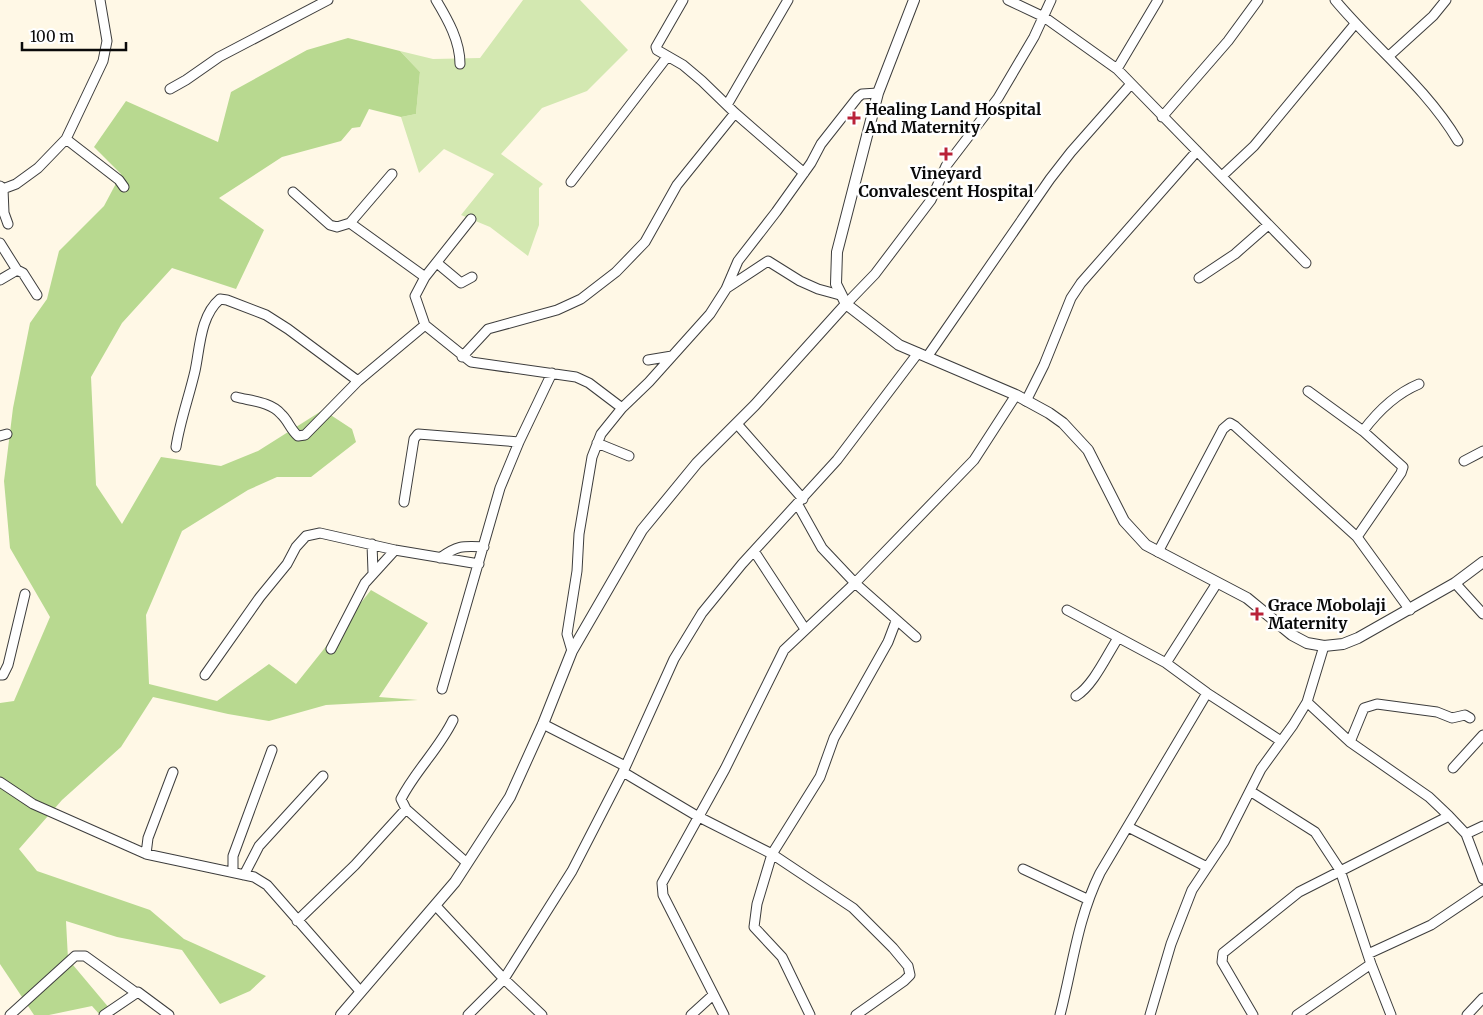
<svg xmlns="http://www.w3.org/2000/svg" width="1483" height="1015" font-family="Merriweather,serif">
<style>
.green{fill:#d3e8b1}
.forest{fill:#b8d990}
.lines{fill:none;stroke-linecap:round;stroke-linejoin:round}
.minor-casing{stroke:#3d3d3d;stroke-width:11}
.tertiary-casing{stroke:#3d3d3d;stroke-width:12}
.minor{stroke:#fff;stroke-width:9}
.tertiary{stroke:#fff;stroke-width:10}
.poi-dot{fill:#b92238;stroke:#fff;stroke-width:2}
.labels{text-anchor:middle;stroke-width:5;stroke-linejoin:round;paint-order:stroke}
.poi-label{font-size:16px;font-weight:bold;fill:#0a0a0a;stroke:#fff;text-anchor:start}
</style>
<rect width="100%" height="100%" fill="#fff8e6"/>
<path class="green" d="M523,0H580L628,50L587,91L542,108L501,154L543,184L539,188V225L528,256L490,227L461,215L494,174L444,149L419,173L401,117L416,114L420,72L400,51L433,59L480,58Z"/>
<path class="forest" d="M348,38L400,51L420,72L416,114L401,117L369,109L360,127L352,128L341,141L282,157L219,198L264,230L236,289L172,268L122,323L91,377L96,485L122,524L161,457L221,466L258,451L323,410L352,429L356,442L311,477H277L248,490L182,531L146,615L149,684L217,701L269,664L296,684L371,590L428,623L379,697L418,700L326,705L269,721L228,714L153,697L121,747L62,800L19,849L37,871L150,910L184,939L266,976L250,991L220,1004L182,950L117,937L66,921L68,959L115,1015H100L92,1006L49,1015H34L0,964V703L14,701L50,617L10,548L4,481L13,408L30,323L47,299L59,251L104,206L121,174L94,147L126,101L218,142L231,92L307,50Z"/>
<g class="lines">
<g class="minor-casing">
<path id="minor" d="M436,0C448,20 460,41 460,64
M683,0L656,47L657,50L683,65L702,81L735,113L804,173
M1008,0L1044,17L1117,69L1306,263
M1335,0C1375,48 1426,87 1458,141
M1389,56L1433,16L1446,0
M1117,69L1158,0
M170,89L186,80L219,57L328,0
M727,105L788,0
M1162,117L1228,41L1258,0
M66,139L119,180L124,187
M1222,176L1254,146L1355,24
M571,182L667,57
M0,186L3,189L4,213L8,224
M0,190L16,184L38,168L66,139L103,61L107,41L100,0
M293,192L330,225L337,227L350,223L392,174
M471,219L425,277L415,296L425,325L471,362L576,377L589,383L622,408
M350,223L425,277
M0,243L17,270L0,280
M437,263L461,283L472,277
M17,270L23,273L37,295
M1199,278L1235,254L1268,225
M727,288L768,261L800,281L818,289L840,295
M846,304L875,274L931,200L946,166L998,98L1034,37L1051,0
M462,357L488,329L557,310L581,299L616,272L645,242L677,185L735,113
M927,357L1050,179L1071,152L1131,84
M648,360L672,356
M1308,391L1363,431L1403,467L1401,473L1357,537
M236,397C251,401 271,402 281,414C288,420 290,429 298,436L305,435L358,381L425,325
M1026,401L1044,365L1071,298L1081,283L1197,151
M737,424L803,499
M1363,431C1378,411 1395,394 1419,384
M0,436L7,434
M597,443L629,456
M176,447C180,421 189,397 195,371C200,348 200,316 220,299L227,300L266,315L288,329L358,381
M1464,461L1483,451
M404,502L414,439L418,434L519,442
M798,505L822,548L855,583L916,637
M372,544L373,572
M754,551L805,629
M1158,552L1223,429L1230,423L1235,426L1357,537L1410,610
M440,558C458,545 463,546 484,547
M1455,583L1483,614
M1067,610L1166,663L1207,693L1281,741
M331,649L365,583L395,550
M572,651L567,634L577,571L579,534L592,457L601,434L622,408L649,382L710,314L726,289L738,261L776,212L811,163L821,144L858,97L862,94L878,93
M1166,663L1217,583
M0,675H3L8,665L25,594
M205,675L260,597L287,564L296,547L306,536L320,533L395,550L479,564
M442,689L500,488L519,442L552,373
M1076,696C1093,686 1107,655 1118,638
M1307,702L1350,742L1429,797L1449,816L1466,834L1483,879
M543,724L625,766
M1350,742L1364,708L1377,704L1437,712L1452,718L1465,715L1470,718
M1453,768L1483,735
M623,772L697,816L772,854L853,908L893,948L908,966L910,975L904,981L856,1015
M0,782L33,804L146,854L254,877L267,885L360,991
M1250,791L1315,832L1340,870L1371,964L1391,1015
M406,809L401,799C415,771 439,749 453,720
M1128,827L1207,867
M1466,834L1483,826
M146,854L148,838L173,772
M1023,869L1087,899
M233,871V856L272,750
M244,875L259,846L323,776
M436,906L504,979L542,1015
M297,921L355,865L406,809L467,863
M1368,954L1431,925L1483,890
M10,1015L75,956H85L135,992
M104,1015L138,992L169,1015
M468,1015L504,979L572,871L623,772L674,659L702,613L742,564L837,460L918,353
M691,1015L713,995
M724,1015L663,895L662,883L725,769L784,650L855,583L974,460L1016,395
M810,1015L782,957L754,927L757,904L772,854L820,777L834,738L888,642L896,621
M1060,1015C1073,965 1077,920 1100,873L1207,693
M1150,1015L1171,944L1192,890L1224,842L1261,769L1293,725L1307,702L1324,646
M1253,1015L1222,962L1223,953L1299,892L1449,816
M1297,1015L1371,964
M1467,1015L1483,998"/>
</g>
<g class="tertiary-casing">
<path id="tertiary" d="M914,0L878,93L837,252L836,284L846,304L899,345L1016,395L1049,413L1063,423L1088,450L1124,521L1146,545L1247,598L1292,635L1307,643L1324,646L1343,644L1358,638L1455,583L1483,562
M341,1015L455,882L510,797L543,724L572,651L642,530L697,463L755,405L846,304"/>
</g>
<use href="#minor" class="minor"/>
<use href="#tertiary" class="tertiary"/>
</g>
<g class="poi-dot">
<path d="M851.5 110.5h5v5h5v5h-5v5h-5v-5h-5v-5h5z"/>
<path d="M943.5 146.5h5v5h5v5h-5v5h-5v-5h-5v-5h5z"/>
<path d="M1254.5 606.5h5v5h5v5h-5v5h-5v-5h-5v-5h5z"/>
</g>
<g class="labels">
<g class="poi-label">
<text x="865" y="115">Healing Land Hospital<tspan x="865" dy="18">And Maternity</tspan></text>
<text x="946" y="179" text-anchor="middle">Vineyard<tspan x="946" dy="18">Convalescent Hospital</tspan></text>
<text x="1268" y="611">Grace Mobolaji<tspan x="1268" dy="18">Maternity</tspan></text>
</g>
</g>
<path d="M22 42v8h104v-8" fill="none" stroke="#0a0a0a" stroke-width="2.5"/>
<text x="30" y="42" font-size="15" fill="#0a0a0a" stroke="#ffffff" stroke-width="4" paint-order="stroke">100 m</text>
</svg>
